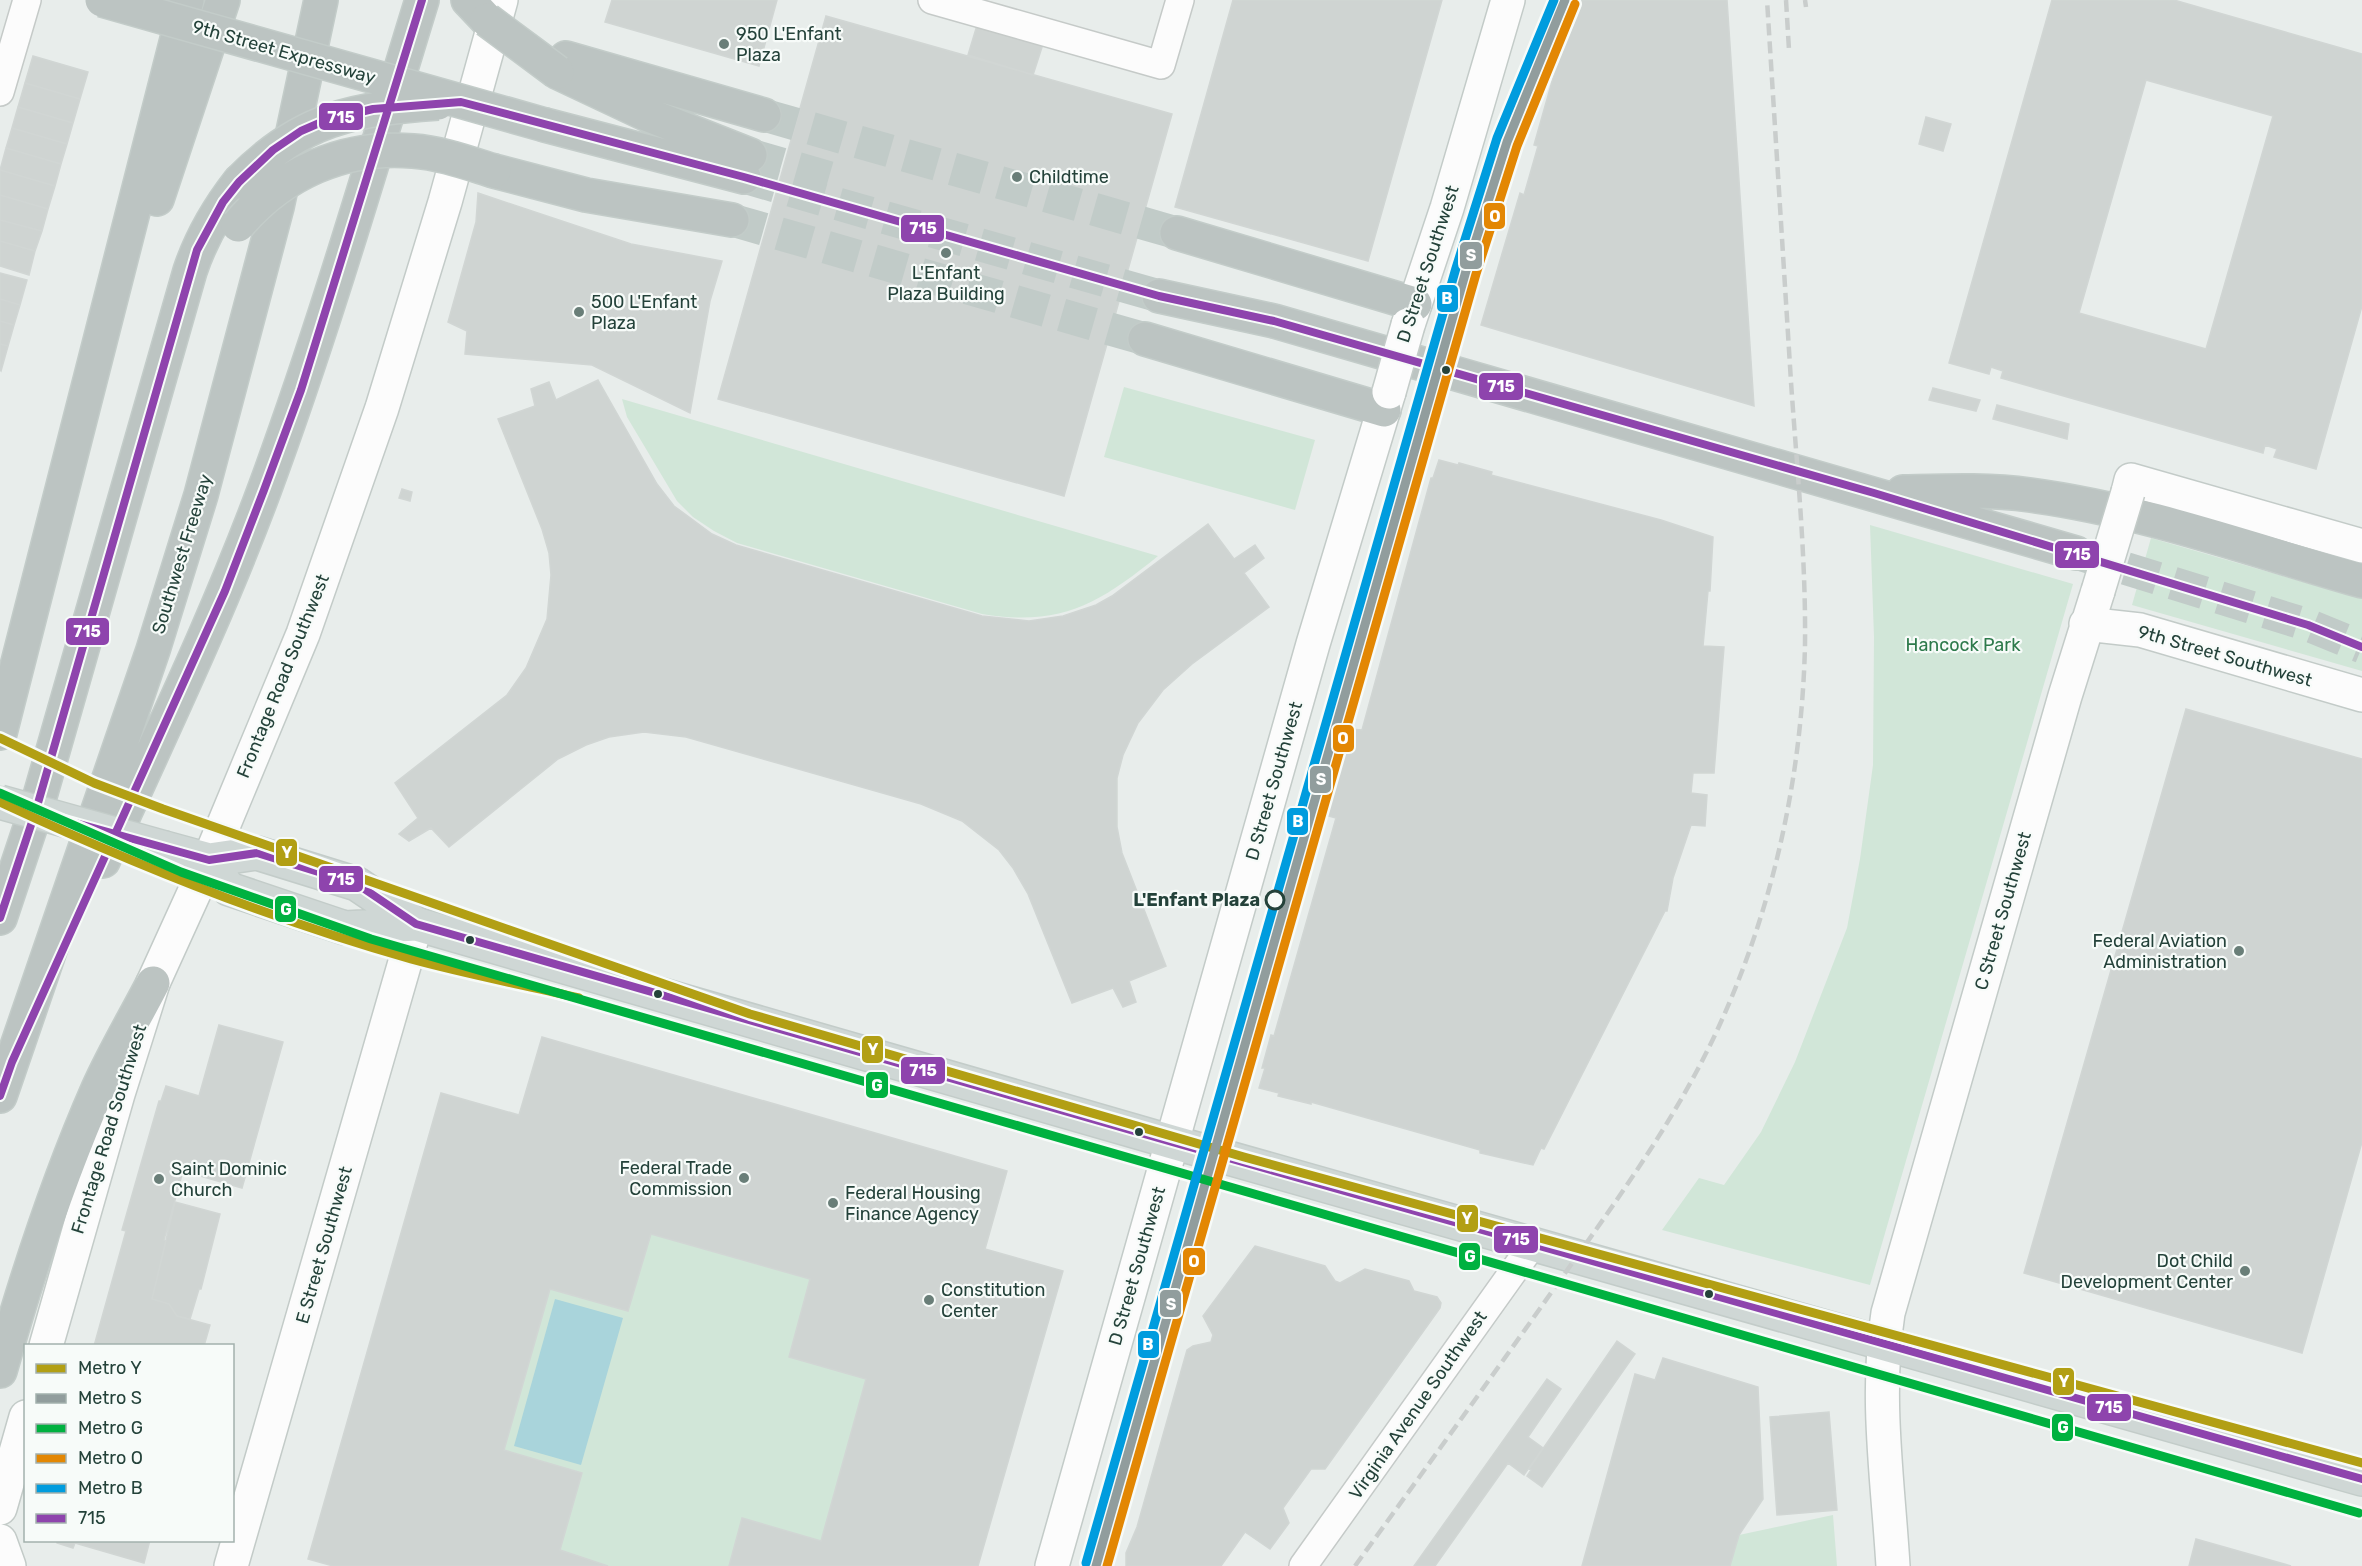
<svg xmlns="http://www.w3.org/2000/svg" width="2362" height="1566" font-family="Rubik,sans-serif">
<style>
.green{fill:#d1e6d8}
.water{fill:#a9d4db}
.building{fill:#cfd4d2;stroke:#d1d6d4;stroke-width:1.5;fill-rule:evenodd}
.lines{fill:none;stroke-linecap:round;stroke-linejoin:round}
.highway-tunnel{stroke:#c1cbc8;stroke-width:33;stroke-dasharray:33 16;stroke-linecap:butt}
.street-casing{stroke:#c5cac8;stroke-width:30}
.secondary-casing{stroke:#c3cbc8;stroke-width:36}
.primary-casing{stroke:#c3ccc9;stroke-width:36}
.highway-casing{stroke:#c3ccc9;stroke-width:36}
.street{stroke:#fcfcfc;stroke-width:27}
.secondary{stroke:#fcfcfc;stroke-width:33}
.primary{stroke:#cfd7d5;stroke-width:33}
.highway{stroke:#bcc4c2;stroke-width:33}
.rail{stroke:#c9cdcc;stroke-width:4.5;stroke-dasharray:12 6;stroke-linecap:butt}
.secondary-bridge-casing{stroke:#c3cbc8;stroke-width:36;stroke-linecap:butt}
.primary-bridge-casing{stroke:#c3ccc9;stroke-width:36;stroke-linecap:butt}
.highway-bridge-casing{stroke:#c3ccc9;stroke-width:36;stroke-linecap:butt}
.secondary-bridge{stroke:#fcfcfc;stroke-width:33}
.primary-bridge{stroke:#cfd7d5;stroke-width:33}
.highway-bridge{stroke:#bcc4c2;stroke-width:33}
.bus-1-casing{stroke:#f7fbf9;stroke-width:12}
.bus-1{stroke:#8e44ad;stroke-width:8}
.metro-1-casing{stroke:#f7fbf9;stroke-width:14}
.metro-2-casing{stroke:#f7fbf9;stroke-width:14}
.metro-3-casing{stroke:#f7fbf9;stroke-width:14}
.metro-4-casing{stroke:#f7fbf9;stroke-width:14}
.metro-5-casing{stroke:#f7fbf9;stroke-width:14}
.metro-1{stroke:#b29f14;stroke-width:9}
.metro-2{stroke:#919d9d;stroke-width:9}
.metro-3{stroke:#00b140;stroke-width:9}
.metro-4{stroke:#e38703;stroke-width:9}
.metro-5{stroke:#009cde;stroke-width:9}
.poi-dot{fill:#697e78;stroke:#f7fbf9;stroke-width:2}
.bus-dot{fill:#24423a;stroke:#f7fbf9;stroke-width:2}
.stop-dot{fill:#f7fbf9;stroke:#24423a;stroke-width:3}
.labels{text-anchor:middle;stroke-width:4.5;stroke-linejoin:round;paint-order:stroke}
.poi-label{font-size:18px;fill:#24423a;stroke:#f7fbf9;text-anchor:start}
.street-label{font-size:18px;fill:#24423a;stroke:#f7fbf9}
.park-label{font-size:18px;fill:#2d7a4b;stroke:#f7fbf9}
.stop-label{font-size:18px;font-weight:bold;fill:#24423a;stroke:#f7fbf9;text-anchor:end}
.line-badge{stroke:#f7fbf9;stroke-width:2}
.badge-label{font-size:16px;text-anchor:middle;font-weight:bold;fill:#fff}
</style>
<rect width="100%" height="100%" fill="#e8edeb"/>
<path class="green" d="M1124,387L1315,440L1295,510L1104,457Z
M622,399L1158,556C1099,604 1060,627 982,614L737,543L714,531L693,517L677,501L627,417Z
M1870,525L2073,584L1870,1285L1662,1230L1699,1178L1724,1185L1761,1132L1795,1062L1847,928L1860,859L1873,765L1874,637Z
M2151,538L2362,599V671L2132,605Z
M651,1234L810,1279L866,1379L821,1541L742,1518L729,1566H608L560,1550L582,1473L504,1450L550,1289L628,1311Z
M1833,1515L1837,1566H1730L1739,1535Z"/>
<path class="water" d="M555,1299L623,1318L581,1465L514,1446Z"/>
<path class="building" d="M612,0H777L759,66L605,22Z
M1233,0H1442L1368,261L1175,207Z
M1581,0H1727L1754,406L1481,325L1520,193L1524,195L1538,146L1534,145L1572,11L1578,13Z
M2052,0H2174L2362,54V306L2316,469L2274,457L2277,449L2265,445L2263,453L2001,378L2003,371L1991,367L1989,374L1949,363ZM2146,80L2273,116L2206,349L2079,313Z
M826,16L1172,114L1064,496L718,399Z
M978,22L1044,41L1033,75L968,55Z
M33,56L88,72L80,99L25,83Z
M25,83L80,99L73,123L18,107Z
M18,107L73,123L67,144L12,128Z
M1926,117L1951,124L1943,151L1919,144Z
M12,128L67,144L61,164L6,148Z
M6,148L61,164L55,186L0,170Z
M0,170L55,186L48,209L0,195Z
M478,193L631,244L722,261L710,301L690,413L592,365L465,354L467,331L448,322L476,222Z
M0,195L48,209L42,231L0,220Z
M0,220L42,231L35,251L0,241Z
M0,241L35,251L29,275L0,266Z
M0,273L27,280L20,305L0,299Z
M0,299L20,305L14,325L0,321Z
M0,321L14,325L8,346L0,344Z
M0,344L8,346L1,371L0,370Z
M598,380L657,484L674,506L712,534L736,545L982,616L1029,621L1063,616L1096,605L1112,596L1208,524L1234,559L1255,545L1264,558L1244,573L1269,607L1192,664L1163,690L1138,723L1123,755L1117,778V827L1122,853L1166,966L1129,981L1136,1002L1123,1007L1113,988L1072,1003L1028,894L1013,868L999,850L962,821L921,804L686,737L644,732L609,737L586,745L558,759L449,847L431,828L409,841L399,834L418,818L395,783L507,695L526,668L547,619L551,575L549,553L542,529L498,419L535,406L531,389L549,382L556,400Z
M1933,388L1980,400L1976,411L1929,400Z
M1997,405L2069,424L2067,439L1993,419Z
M1439,460L1458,465L1459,463L1492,472L1491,475L1661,520L1713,537L1710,591H1708L1703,646L1724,647L1714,773H1693L1691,793L1707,795L1705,826L1691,825L1673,878L1667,911H1665L1544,1149L1541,1148L1533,1165L1480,1153V1150L1311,1102V1104L1278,1096L1279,1093L1259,1088L1265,1068H1262L1271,1035L1274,1036L1336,818L1325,815L1351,729L1362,730L1431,478H1433Z
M402,489L412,492L410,501L399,498Z
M2186,709L2362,759V1142L2302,1353L2024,1273Z
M219,1025L283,1042L242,1188L183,1171L164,1240L166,1241L152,1299L169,1304L177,1316L210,1325L204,1346H94L126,1231L122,1230L159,1101H161L166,1086L199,1096Z
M542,1037L1007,1171L985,1249L1063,1271L978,1566H729L742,1518L821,1541L866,1379L789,1357L810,1279L651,1234L628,1311L550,1289L504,1450L582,1473L560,1550L608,1566H333L308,1559L441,1093L519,1115Z
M175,1202L220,1214L201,1289H199L190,1319L177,1316L169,1304L152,1299Z
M1255,1246L1325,1266L1335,1281L1340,1283L1365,1269L1409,1281L1414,1291L1437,1297L1441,1303L1440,1308L1325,1469H1311L1283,1508L1289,1523L1270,1549L1245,1532L1221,1566H1126V1553L1137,1527L1187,1350L1193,1346L1211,1342L1213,1335L1203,1316Z
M1617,1341L1635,1354L1542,1487L1527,1476L1531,1470L1529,1469Z
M1663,1358L1758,1387L1763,1499L1739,1535L1730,1566H1582L1635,1374L1655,1380Z
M1547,1379L1561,1389L1528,1437L1543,1448L1524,1475L1508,1463L1435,1566H1414Z
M1829,1412L1837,1510L1777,1515L1770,1417Z
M2196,1539L2291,1566H2189Z
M57,1540H150L144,1563L75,1543L73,1548L57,1543Z"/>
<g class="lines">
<path class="highway-tunnel" d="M764,115L1177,233
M750,155L834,179
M744,177L1159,296
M732,220L1145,339
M2079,554L2308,625L2362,647"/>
<g class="street-casing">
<path id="street" d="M932,0L1161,65L1180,0
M0,92L27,0
M1303,1566L1533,1244"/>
</g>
<g class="secondary-casing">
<path id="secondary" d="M1408,325L1447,208L1508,0
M2128,492L2131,480L2362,546
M2086,624L2140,630L2362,695
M46,1346L118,1094L153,983L209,860L303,634L382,408L445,202L501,0
M0,1508L26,1417
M0,1541L9,1566
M231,1566L416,924
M1052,1566L1313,644L1389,392
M1893,1566C1888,1482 1875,1397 1888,1313L2065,696L2098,591"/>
</g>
<g class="primary-casing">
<path id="primary" d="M165,848L209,860L257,853L357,884L416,924L1172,1142L2362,1479
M209,860L229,889L345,928L416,924"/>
</g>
<g class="highway-casing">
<path id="highway" d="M468,0L487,20
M566,58L764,115
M557,72L646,114L750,155
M545,125L744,177
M494,171L586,195L732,220
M157,199L223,0
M1177,233L1415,304
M1159,296L1274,321L2076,553
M1145,339L1384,410
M1903,492C1945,491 1988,489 2030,495C2143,510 2253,550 2362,581
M0,733L187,0
M103,861C159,737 218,615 265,488C324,328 372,163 422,0
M0,918L36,810L190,271C201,238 218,209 239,182
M0,1096L153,650L201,495L277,207L321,0
M0,1371C27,1275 58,1180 98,1089C114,1053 135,1018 153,983"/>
</g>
<use href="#street" class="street"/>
<use href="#secondary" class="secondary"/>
<use href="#primary" class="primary"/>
<use href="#highway" class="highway"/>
<path class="rail" d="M1786,0L1789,50
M1805,0L1806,7
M1355,1566C1423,1472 1491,1378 1558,1283C1617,1200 1678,1117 1720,1024C1774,905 1802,775 1805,645C1806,557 1797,469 1791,382C1783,254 1775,127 1767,0"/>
<g class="secondary-bridge-casing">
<path id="secondary-bridge" d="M1389,392L1408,325
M2098,591L2128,492"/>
</g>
<g class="primary-bridge-casing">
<path id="primary-bridge" d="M0,802L165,848"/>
</g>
<g class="highway-bridge-casing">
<path id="highway-bridge" d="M102,0L545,125
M487,20L557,72
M239,182C301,118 353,109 438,103
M238,225C282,173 344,145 413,151C441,153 468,163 494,171"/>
</g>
<use href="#secondary-bridge" class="secondary-bridge"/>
<use href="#primary-bridge" class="primary-bridge"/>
<use href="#highway-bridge" class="highway-bridge"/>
<g class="bus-1-casing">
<path id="bus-1" d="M0,802L209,860L257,853L357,884L416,924L1172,1142L2362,1479
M0,918L36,810L197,250L223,202L239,182L273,150L301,131L324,121L373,109L461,102L744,177L1159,296L1274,321L1874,493L2308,625L2362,647
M0,1096L12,1062L225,591L264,490L301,390L422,0"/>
</g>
<use href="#bus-1" class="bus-1"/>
<g class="metro-1-casing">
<path id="metro-1" d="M0,738L94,783L163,809L750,1014L1244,1157L2362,1463
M0,802C133,864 269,919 411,959C466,974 523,985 579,998"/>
</g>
<g class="metro-2-casing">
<path id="metro-2" d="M1096,1566L1466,271L1507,142L1565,0"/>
</g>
<g class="metro-3-casing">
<path id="metro-3" d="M0,793L181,872L371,939L2359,1513"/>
</g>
<g class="metro-4-casing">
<path id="metro-4" d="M1107,1566L1476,274L1517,146L1575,4"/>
</g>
<g class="metro-5-casing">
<path id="metro-5" d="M1086,1563L1456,268L1497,138L1554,0"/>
</g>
<use href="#metro-1" class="metro-1"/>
<use href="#metro-2" class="metro-2"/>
<use href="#metro-3" class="metro-3"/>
<use href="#metro-4" class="metro-4"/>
<use href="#metro-5" class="metro-5"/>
</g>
<g class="poi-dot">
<circle cx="724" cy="44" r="6"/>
<circle cx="1017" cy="177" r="6"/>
<circle cx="946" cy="253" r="6"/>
<circle cx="579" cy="312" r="6"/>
<circle cx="2239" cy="951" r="6"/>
<circle cx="744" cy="1178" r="6"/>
<circle cx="159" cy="1179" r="6"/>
<circle cx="833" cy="1203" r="6"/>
<circle cx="2245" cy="1271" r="6"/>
<circle cx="929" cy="1300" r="6"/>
</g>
<g class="bus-dot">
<circle cx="1446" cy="370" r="5"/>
<circle cx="470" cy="940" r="5"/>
<circle cx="658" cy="994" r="5"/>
<circle cx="1139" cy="1132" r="5"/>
<circle cx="1709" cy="1294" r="5"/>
</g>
<circle class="stop-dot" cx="1275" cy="900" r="9"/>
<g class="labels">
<g class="poi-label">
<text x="736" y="40">950 L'Enfant<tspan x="736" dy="21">Plaza</tspan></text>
<text x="1029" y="183">Childtime</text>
<text x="946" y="279" text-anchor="middle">L'Enfant<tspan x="946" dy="21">Plaza Building</tspan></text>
<text x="591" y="308">500 L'Enfant<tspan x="591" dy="21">Plaza</tspan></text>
<text x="2227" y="947" text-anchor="end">Federal Aviation<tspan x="2227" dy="21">Administration</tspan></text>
<text x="732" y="1174" text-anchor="end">Federal Trade<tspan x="732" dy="21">Commission</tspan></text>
<text x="171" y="1175">Saint Dominic<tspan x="171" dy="21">Church</tspan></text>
<text x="845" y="1199">Federal Housing<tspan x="845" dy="21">Finance Agency</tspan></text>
<text x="2233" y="1267" text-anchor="end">Dot Child<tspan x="2233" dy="21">Development Center</tspan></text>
<text x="941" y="1296">Constitution<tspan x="941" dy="21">Center</tspan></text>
</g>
<g class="street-label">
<text transform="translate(284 52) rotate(16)" y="6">9th Street Expressway</text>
<text transform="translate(1428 264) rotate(-72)" y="6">D Street Southwest</text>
<text transform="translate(182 554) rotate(-73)" y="6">Southwest Freeway</text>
<text transform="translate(2225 656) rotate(16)" y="6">9th Street Southwest</text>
<text transform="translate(283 676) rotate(-68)" y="6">Frontage Road Southwest</text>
<text transform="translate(1274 781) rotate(-74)" y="6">D Street Southwest</text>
<text transform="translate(2003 911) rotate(-74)" y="6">C Street Southwest</text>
<text transform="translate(109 1129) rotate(-73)" y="6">Frontage Road Southwest</text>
<text transform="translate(324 1245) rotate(-74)" y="6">E Street Southwest</text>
<text transform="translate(1137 1266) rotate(-74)" y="6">D Street Southwest</text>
<text transform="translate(1418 1405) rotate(-55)" y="6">Virginia Avenue Southwest</text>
</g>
<g class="park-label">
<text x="1963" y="651">Hancock Park</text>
</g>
<g class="stop-label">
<text x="1260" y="906">L'Enfant Plaza</text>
</g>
</g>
<g class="line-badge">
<rect x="318" y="102" width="46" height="29" rx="6" fill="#8e44ad"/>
<rect x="1483" y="202" width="23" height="28" rx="6" fill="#e38703"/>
<rect x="900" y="214" width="45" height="29" rx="6" fill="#8e44ad"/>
<rect x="1459" y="241" width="24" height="29" rx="6" fill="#919d9d"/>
<rect x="1436" y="284" width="23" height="29" rx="6" fill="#009cde"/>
<rect x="1478" y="372" width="46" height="29" rx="6" fill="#8e44ad"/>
<rect x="2054" y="540" width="46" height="29" rx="6" fill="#8e44ad"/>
<rect x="65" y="617" width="45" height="29" rx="6" fill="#8e44ad"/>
<rect x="1332" y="724" width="23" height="29" rx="6" fill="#e38703"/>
<rect x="1309" y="765" width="23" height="29" rx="6" fill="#919d9d"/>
<rect x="1286" y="807" width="23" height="29" rx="6" fill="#009cde"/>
<rect x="275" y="838" width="23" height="29" rx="6" fill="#b29f14"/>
<rect x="318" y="865" width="46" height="28" rx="6" fill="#8e44ad"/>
<rect x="274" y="895" width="23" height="28" rx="6" fill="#00b140"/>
<rect x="861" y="1035" width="23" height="29" rx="6" fill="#b29f14"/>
<rect x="900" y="1056" width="46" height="29" rx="6" fill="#8e44ad"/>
<rect x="865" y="1071" width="24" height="28" rx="6" fill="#00b140"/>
<rect x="1456" y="1204" width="23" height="29" rx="6" fill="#b29f14"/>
<rect x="1493" y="1225" width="46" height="29" rx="6" fill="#8e44ad"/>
<rect x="1458" y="1242" width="23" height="29" rx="6" fill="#00b140"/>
<rect x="1182" y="1247" width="24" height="29" rx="6" fill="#e38703"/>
<rect x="1159" y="1289" width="23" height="29" rx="6" fill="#919d9d"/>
<rect x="1137" y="1330" width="23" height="29" rx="6" fill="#009cde"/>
<rect x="2052" y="1367" width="23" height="29" rx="6" fill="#b29f14"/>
<rect x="2086" y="1393" width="46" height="29" rx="6" fill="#8e44ad"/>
<rect x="2051" y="1413" width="23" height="29" rx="6" fill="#00b140"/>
</g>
<g class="badge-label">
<text x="341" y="123">715</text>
<text x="1495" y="222">O</text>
<text x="923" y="234">715</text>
<text x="1471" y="261">S</text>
<text x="1447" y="304">B</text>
<text x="1501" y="392">715</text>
<text x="2077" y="560">715</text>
<text x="87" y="637">715</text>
<text x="1343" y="744">O</text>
<text x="1321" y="785">S</text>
<text x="1298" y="827">B</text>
<text x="287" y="858">Y</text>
<text x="341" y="885">715</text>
<text x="286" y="915">G</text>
<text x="873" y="1055">Y</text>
<text x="923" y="1076">715</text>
<text x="877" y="1091">G</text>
<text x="1467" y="1224">Y</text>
<text x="1516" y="1245">715</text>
<text x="1470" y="1262">G</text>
<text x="1194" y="1267">O</text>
<text x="1171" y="1310">S</text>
<text x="1148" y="1350">B</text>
<text x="2064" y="1387">Y</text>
<text x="2109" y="1413">715</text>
<text x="2063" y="1433">G</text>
</g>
<rect x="24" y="1344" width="210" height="198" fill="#f7fbf9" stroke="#a3b1ad" stroke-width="1.5"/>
<rect x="36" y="1364" width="30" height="9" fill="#b29f14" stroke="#a3b1ad" stroke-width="1.5"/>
<text x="78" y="1374" font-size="18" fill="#24423a">Metro Y</text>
<rect x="36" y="1394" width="30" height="9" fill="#919d9d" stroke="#a3b1ad" stroke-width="1.5"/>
<text x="78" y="1404" font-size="18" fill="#24423a">Metro S</text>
<rect x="36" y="1424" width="30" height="9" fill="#00b140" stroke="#a3b1ad" stroke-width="1.5"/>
<text x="78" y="1434" font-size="18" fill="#24423a">Metro G</text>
<rect x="36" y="1454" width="30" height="9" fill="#e38703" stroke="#a3b1ad" stroke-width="1.5"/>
<text x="78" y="1464" font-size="18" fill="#24423a">Metro O</text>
<rect x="36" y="1484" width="30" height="9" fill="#009cde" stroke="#a3b1ad" stroke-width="1.5"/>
<text x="78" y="1494" font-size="18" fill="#24423a">Metro B</text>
<rect x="36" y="1514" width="30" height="9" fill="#8e44ad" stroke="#a3b1ad" stroke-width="1.5"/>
<text x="78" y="1524" font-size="18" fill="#24423a">715</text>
</svg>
